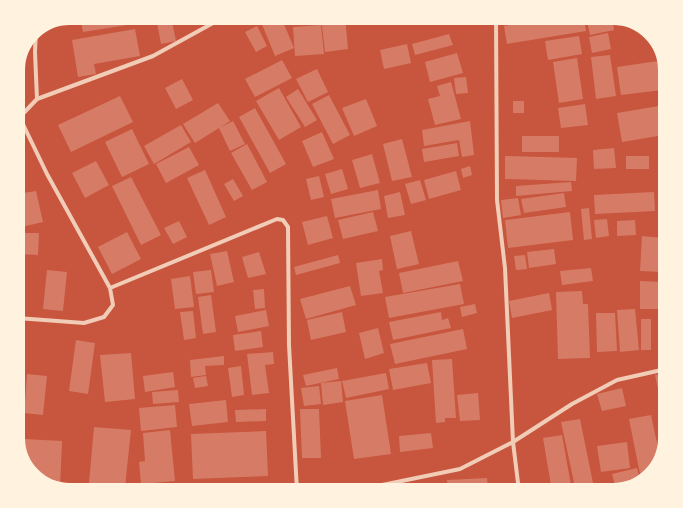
<svg xmlns="http://www.w3.org/2000/svg" width="683" height="508" font-family="'Golos Text',sans-serif">
<style>
.building{fill:#d67c66}
.lines{fill:none;stroke-linecap:round;stroke-linejoin:round}
.minor{stroke:#f1ccb7;stroke-width:4}
.rim{fill:none;stroke:#fff3e0;stroke-width:2}
</style>
<rect width="100%" height="100%" fill="#c8553d"/>
<path class="building" d="M80,17H125L127,25L83,32Z
M156,17H171L176,41L161,44Z
M259,17H281L294,48L275,56Z
M321,17H345L348,49L325,52Z
M559,17H584L586,31L507,44L504,26Z
M586,17H612L614,30L590,35Z
M321,25L324,54L295,56L293,27Z
M257,26L267,46L256,52L245,32Z
M135,29L140,56L94,64L96,74L78,77L72,40Z
M608,33L611,49L592,53L589,37Z
M449,34L453,45L415,55L412,44Z
M651,35L660,45L654,47Z
M579,36L582,54L548,60L545,41Z
M407,44L411,63L384,69L380,50Z
M457,53L463,73L430,82L425,62Z
M610,55L616,96L596,99L591,57Z
M577,58L583,99L559,103L553,62Z
M282,60L292,78L255,97L245,79Z
M658,61L662,90L621,95L617,67Z
M317,69L328,92L308,102L296,79Z
M466,77L468,93L456,94L454,78Z
M182,79L193,100L176,109L165,88Z
M451,82L461,119L435,125L428,99L440,96L437,86Z
M279,88L301,127L279,140L256,101Z
M298,89L317,120L305,127L286,97Z
M329,95L350,135L333,144L312,104Z
M120,96L133,122L71,152L58,125Z
M366,99L377,126L354,136L342,108Z
M513,101H524V113H513Z
M218,103L230,121L221,127L233,121L245,144L230,151L219,128L195,143L183,124Z
M585,104L588,125L561,128L558,108Z
M659,106L664,135L622,142L617,113Z
M255,108L286,164L270,173L239,117Z
M470,121L474,155L462,157L459,140L424,146L422,130Z
M181,125L191,142L154,164L144,146Z
M132,129L149,164L122,177L105,142Z
M322,132L334,159L313,167L302,141Z
M522,136H559V152H522Z
M402,139L412,177L392,181L383,144Z
M457,143L459,156L424,162L422,149Z
M247,144L267,182L252,190L231,153Z
M189,147L199,165L166,183L156,164Z
M614,148L616,168L594,169L593,150Z
M372,154L380,183L360,188L352,160Z
M505,156L577,158L576,181L505,179Z
M626,156H649V169H626Z
M666,156V169H660L659,157Z
M96,161L109,185L85,198L72,173Z
M470,166L472,175L463,178L461,169Z
M342,169L348,189L331,194L325,174Z
M205,170L226,217L209,225L187,178Z
M456,171L461,190L429,199L424,180Z
M319,176L324,197L311,200L306,179Z
M131,177L161,235L141,245L112,186Z
M233,179L243,196L234,201L224,184Z
M420,180L426,200L411,204L405,184Z
M571,182L572,191L516,196V186Z
M378,190L381,209L335,218L331,199Z
M36,191L43,222L17,228V194Z
M400,192L405,215L388,218L384,196Z
M654,192L655,211L595,214L594,195Z
M564,193L566,207L524,213L521,199Z
M518,198L521,215L503,218L501,200Z
M589,208L592,239L584,240L581,209Z
M373,212L378,231L343,239L338,220Z
M570,212L573,240L508,248L505,220Z
M327,216L333,238L308,245L302,222Z
M607,219L609,236L596,238L594,220Z
M635,220L636,235L617,236V221Z
M179,221L187,237L173,244L164,228Z
M411,231L419,264L397,269L390,236Z
M127,232L141,259L112,274L98,247Z
M17,233H39L38,255L17,254Z
M642,236L663,238L661,272L640,271Z
M554,249L556,264L529,268L527,252Z
M227,251L234,282L217,286L210,254Z
M259,252L266,274L248,278L242,257Z
M338,255L340,263L296,275L294,267Z
M525,255L527,269L516,270L514,256Z
M382,259L383,270L379,271L383,293L361,296L356,263Z
M458,261L463,281L403,293L399,273Z
M17,266L22,267L19,303H17Z
M591,268L593,281L562,285L560,271Z
M47,270L67,272L63,311L43,309Z
M211,270L214,292L196,294L193,272Z
M190,276L194,307L175,309L171,279Z
M640,281L666,282V313L658,312V309H640Z
M460,284L464,304L389,318L385,297Z
M350,286L356,305L306,319L300,299Z
M264,289L265,308L255,309L253,290Z
M582,291L583,304H588L590,358L558,359L556,292Z
M549,293L552,310L512,318L509,301Z
M211,295L216,332L203,334L198,297Z
M475,304L477,313L462,317L460,307Z
M635,309L639,350L620,352L617,310Z
M266,310L269,326L238,332L235,316Z
M193,311L196,338L184,340L180,312Z
M342,312L346,332L311,340L307,320Z
M441,312L442,320L448,318L451,328L393,340L389,322Z
M596,313H615L617,351L597,352Z
M641,319H651V350H641Z
M378,328L384,353L365,359L359,333Z
M463,329L467,349L395,364L390,344Z
M261,331L263,347L235,351L233,335Z
M76,340L95,343L88,394L69,391Z
M273,352L274,364L265,365L269,393L252,395L247,354Z
M131,353L135,399L105,402L100,355Z
M224,356V365L205,366L206,375L191,377L190,360Z
M452,359L456,418H445V422L436,423L432,360Z
M427,363L431,383L393,390L389,369Z
M241,366L244,395L232,397L228,368Z
M337,368L339,379L306,386L303,375Z
M173,372L175,387L145,392L143,376Z
M386,373L389,389L346,398L342,381Z
M666,373V387L658,389L655,375Z
M27,374L47,376L43,415L24,413Z
M206,376L208,386L195,388L193,378Z
M341,381L343,402L323,405L321,383Z
M319,386L321,404L304,406L301,388Z
M622,388L626,406L602,411L597,394Z
M178,390L179,402L153,404L152,392Z
M478,393L480,420L460,421L457,395Z
M382,395L391,454L354,459L345,401Z
M226,400L228,422L192,426L189,404Z
M175,405L177,427L141,431L139,408Z
M266,409V421L236,422L235,410Z
M300,409H319L321,458H302Z
M651,415L660,457L655,470L640,474L629,419Z
M580,419L593,483L575,487L561,422Z
M94,427L131,430L125,487L89,483Z
M170,430L175,481L141,484L139,462L145,461L143,433Z
M266,431L268,476L193,479L191,434Z
M431,433L433,448L400,452L399,436Z
M562,435L572,491H552L543,438Z
M24,439L62,441L60,488L38,480L23,453Z
M627,442L630,468L601,472L597,446Z
M637,468L640,480L615,485L612,474Z
M487,478L488,491H448L447,480Z"/>
<g class="lines">
<path class="minor" d="M496,17L497,200L505,268L513,442L519,491
M37,99L153,56L224,17
M17,120L37,99L35,52L36,30
M110,288L277,219L283,220L288,227L289,345L297,491
M17,318L84,323L104,317L113,305L110,288L47,174L20,118
M353,491L460,469L513,442L572,404L617,380L666,369"/>
</g>
<path d="M0 0H683V508H0ZM70 24H613A46 46 0 0 1 659 70V438A46 46 0 0 1 613 484H70A46 46 0 0 1 24 438V70A46 46 0 0 1 70 24Z" fill="#fff3e0" fill-rule="evenodd"/>
<path class="rim" d="M70 24H613A46 46 0 0 1 659 70V438A46 46 0 0 1 613 484H70A46 46 0 0 1 24 438V70A46 46 0 0 1 70 24Z"/>
</svg>
